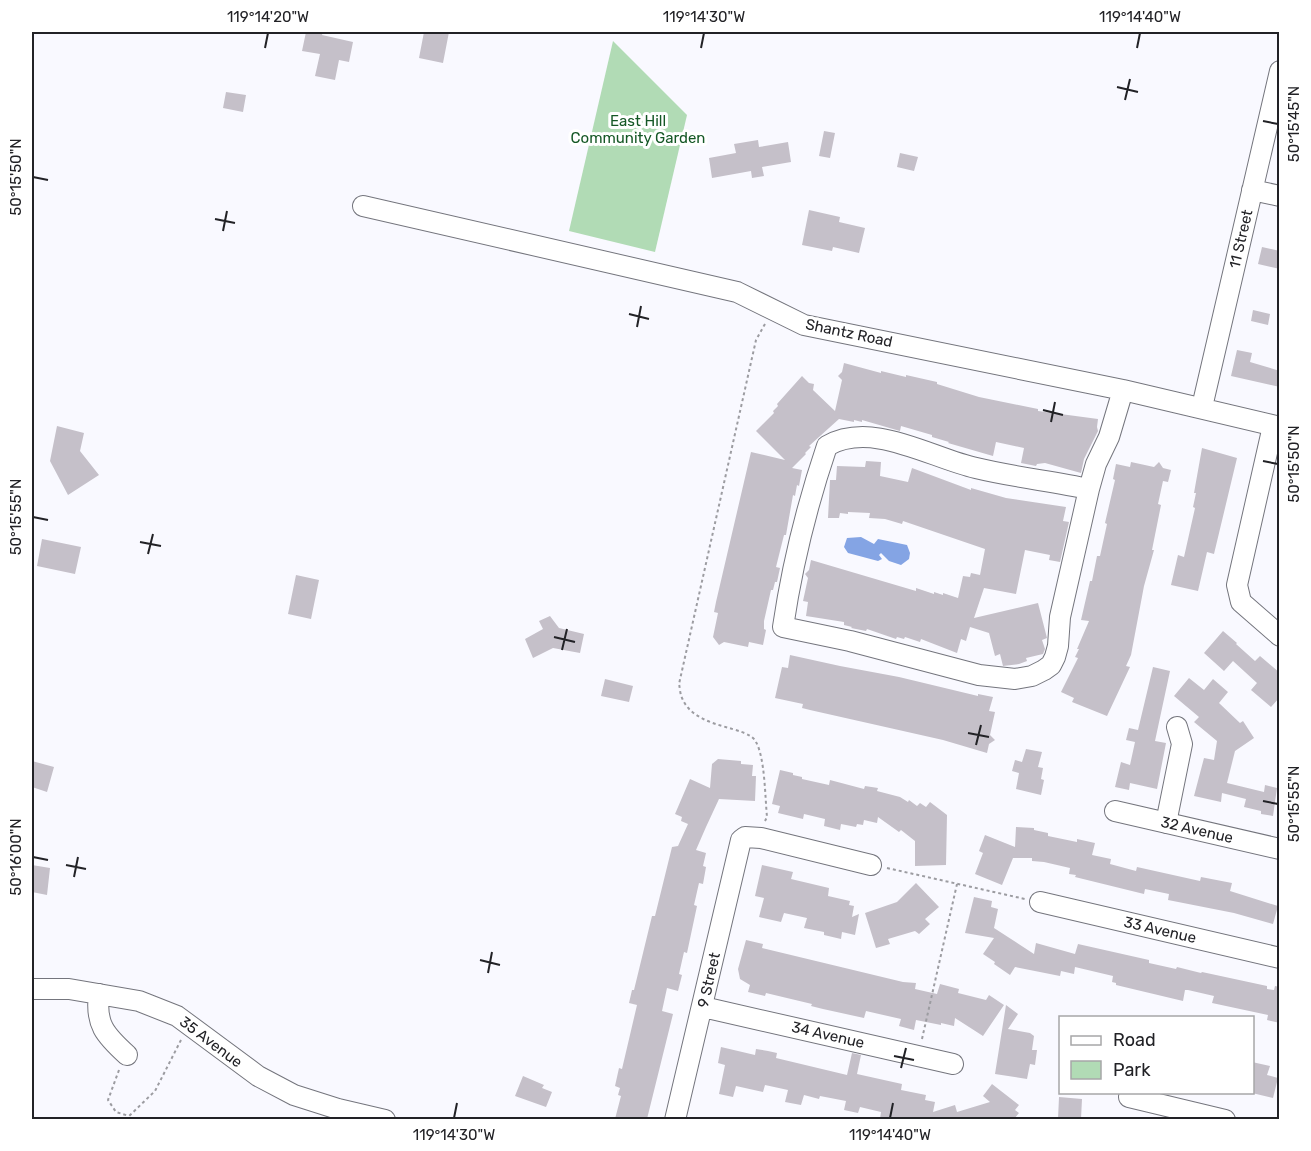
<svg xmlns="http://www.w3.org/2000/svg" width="1311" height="1151" font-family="Rubik,sans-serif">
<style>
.green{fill:#b1dbb5}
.water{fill:#84a4e4}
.building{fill:#c5c0c9}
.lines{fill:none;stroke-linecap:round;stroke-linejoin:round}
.minor-casing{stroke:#74757d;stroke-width:22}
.path{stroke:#9c9ca1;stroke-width:2;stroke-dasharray:3 3;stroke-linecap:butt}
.minor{stroke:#fff;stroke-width:20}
.ticks{fill:none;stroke:#222226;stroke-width:2}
.labels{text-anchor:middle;stroke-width:6;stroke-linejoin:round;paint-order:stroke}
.park-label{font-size:15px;fill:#145725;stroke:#fff}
.street-label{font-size:15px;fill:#222226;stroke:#fff}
.neatline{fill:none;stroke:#222226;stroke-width:2}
.ticks-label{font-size:15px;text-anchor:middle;fill:#222226}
</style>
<rect width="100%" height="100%" fill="#f9f9ff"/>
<path class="green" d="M613,41L687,115L655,252L569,231Z"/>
<path class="water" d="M861,537L874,544L878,539L907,545L910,553L909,559L901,565L889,561L881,553L879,555L882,559L878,561L848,553L844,547L847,538Z"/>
<path class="building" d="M306,32H323L322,35L353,42L349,62L339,60L335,80L315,76L320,54L302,51Z
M424,32H449L443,63L419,58Z
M226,92L246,95L243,112L223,108Z
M824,131L835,133L830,158L819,156Z
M758,140L759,147L788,142L791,162L762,167L764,176L752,178L751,171L712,178L709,158L736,153L734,144Z
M900,153L918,157L914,171L897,167Z
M809,210L840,217L839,222L865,228L859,253L833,247L832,251L802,245Z
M1262,247L1280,251V269L1258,264Z
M1253,310L1270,314L1268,325L1251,321Z
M1237,350L1252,353L1250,362L1280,371V387L1231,376Z
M844,363L881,373V371L906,377V375L937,382V384L979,397L1038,409V411L1098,419L1097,427L1098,431L1084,459L1081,473L1045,463L1037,464L1036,466L1021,463L1024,448L996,442L993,456L948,443L949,442L932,437V435L901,426L900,431L862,420V422L854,420V422L839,419L809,446L811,447L805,453L806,454L792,468L802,470L799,486L797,485L795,496L793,495L786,535H784L776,567L780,568L777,582H775L773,590H771L764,621V629L766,630L763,645L749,642L748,647L724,642L719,645L713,637L718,613L714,612L716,602L751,452L785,460L756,431L774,413L773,411L778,406L777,404L802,376L809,383L814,384L813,390L835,411L842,380L838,376L842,372Z
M57,426L84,433L80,451L99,475L68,495L50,461Z
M1202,448L1237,458L1214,554L1207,552L1198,591L1171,585L1178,555L1184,557L1195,508L1193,507L1196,493H1194Z
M866,461L881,462L880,476L908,482L912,468L971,490V488L1006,498L1066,507L1063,521L1069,522L1060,562L1049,560L1050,555L1025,550L1016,594L984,588L974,618L1038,603L1047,638L1042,640L1045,649L1043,654L1026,658L1027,661L1019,664L1003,666L1000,654L995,656L989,633L970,627L966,641L961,639L957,653L921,639L920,642L905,637L904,639L897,637L896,639L867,629L866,631L851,628L852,627L844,625V622L806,616L808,602L803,601L808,578L805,574L809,570L811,560L916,591V588L934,594V592L943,595V593L958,598L963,576L970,577L971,573L980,575L985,549L903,521L902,524L885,519L869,518L870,513L848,512V514L840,513L839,518H828L830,480H836L837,466L865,467Z
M1131,462L1154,467L1159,462L1163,468L1171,470L1168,482L1163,481L1158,504L1161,505L1152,550H1154L1144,586L1131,655L1126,666L1130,667L1107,716L1072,702L1074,698L1061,692L1078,658L1075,657L1079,649H1077L1089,621L1081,620L1090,581H1092L1097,556H1100L1107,524L1105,523L1115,480L1113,479L1116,464L1130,467Z
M42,539L81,547L75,574L37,566Z
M296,575L319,580L311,619L288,614Z
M550,616L559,628L584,634L580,653L553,648L533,658L525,639L543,629L539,621Z
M1223,631L1237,643L1236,644L1255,661L1260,656L1280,673V697L1271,707L1251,690L1257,683L1233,661L1224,671L1204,653Z
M790,655L840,666L899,677L978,696V694L993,697L989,711L995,712L990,735L995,740L989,744L987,753L943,740L810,710L802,708L803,704L775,698L782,667L788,668Z
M1153,667L1170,671L1155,741L1166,743L1157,789L1130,783L1129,790L1115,787L1121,762L1130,765L1135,742L1126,740L1129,728L1138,730Z
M1189,678L1204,690L1213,679L1228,692L1219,703L1240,723L1243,721L1254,738L1235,751L1227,783L1264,792L1265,785L1277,788L1273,816L1261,814V811L1244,807L1246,799L1222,793L1221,802L1194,796L1204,758L1214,760L1217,741L1194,722L1199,717L1174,696Z
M605,679L633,686L629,702L601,696Z
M1026,749L1042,752L1038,767L1043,768L1041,779L1044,780L1041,795L1016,789L1019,773L1012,771L1015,760L1022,762Z
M718,759L741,761V764L753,765L752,776H756L755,801L719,799L706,827L696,850L706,853L703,866L706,867L703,884L699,883L694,905L697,906L687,953L684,952L679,974L682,975L678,991L667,988L662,1011L673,1014L647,1119H615L621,1096L618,1095L620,1088L615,1086L619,1068L622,1069L637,1005L629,1003L632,990H634L652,916H655L672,847L678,846L688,824L681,821L682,817L675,814L690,779L710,788L712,764Z
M32,761L54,767L47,792L32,787Z
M780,770L793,773V775L802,777V779L829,785L830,780L864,789L865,786L878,788L877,791L900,797L908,802L909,800L917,806L920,803L926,807L930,802L947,815L946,865L915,866V841L901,830L899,832L878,817L877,823L864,820L863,825L857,824L856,827L841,824L840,830L824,826L825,819L804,814L803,819L778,813L780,806L772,804Z
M1016,827L1034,828V830L1048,833V836L1077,842V839L1095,843L1092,855L1111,859L1110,864L1136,871L1137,867L1200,881L1201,877L1232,883L1230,891L1278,906L1273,924L1234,913L1168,900L1169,894L1145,889L1144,894L1075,877L1076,875L1069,874L1070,868L1044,862L1032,861V858H1013L1002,885L975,874L983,853L979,851L985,835L1015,847Z
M32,865L50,868L47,895L32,892Z
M762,865L793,872L791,879L829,888L828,896L850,901L849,905L854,906L852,917L859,914L855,935L842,932L841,939L824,935V932L804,928L807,918L784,913L781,922L759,917L764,898L755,896Z
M916,883L939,907L925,919L930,924L919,934L915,931L888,939L890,944L876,948L865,913L897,902Z
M974,897L992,901L991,907L998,909L994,928L1034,954L1036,943L1075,954L1078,944L1149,960V963L1176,969L1177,967L1201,973L1202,972L1267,986V989L1274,990L1275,986L1280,987V1023L1267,1020L1268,1015L1212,1003L1214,996L1188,990H1185L1183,1001L1116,985V983L1112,982L1113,976L1075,967L1074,974L1061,971L1060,976L1015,967L1010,975L994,964L995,962L983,954L994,938L965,933Z
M746,940L763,944L762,948L903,982L916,983L915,989L937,994L940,984L959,989L958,993L986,1000L989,995L1004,1005L983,1036L955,1018L954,1026L941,1023V1025L916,1020L914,1030L899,1026L901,1019L879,1014L866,1011L864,1018L823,1009L811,1006L812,1004L766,993L765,996L748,992L750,985L740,979L738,969Z
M1006,1005L1018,1014L1008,1029L1030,1033L1034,1036L1032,1050H1037L1035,1065L1030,1064L1027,1079L995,1074Z
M721,1047L755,1055L756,1049L768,1051L777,1053L776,1058L847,1075L852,1053L861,1055L857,1074L902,1084L901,1090L926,1095L925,1100L935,1102L933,1112L955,1105L957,1112L990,1102L983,1096L992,1084L1019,1105L1015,1110L1019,1113L1014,1119H880L881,1112L860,1107L858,1113L844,1110L846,1101L820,1096L819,1099L804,1095L801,1105L785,1102L788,1090L765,1085L763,1092L736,1086L733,1097L719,1094L725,1065L718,1063Z
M1252,1062L1270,1066L1267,1075L1278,1078L1273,1098L1252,1093Z
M523,1076L544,1085L542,1088L552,1092L546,1107L515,1096Z
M1059,1097L1082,1099L1081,1119H1058Z"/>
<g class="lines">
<g class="minor-casing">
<path id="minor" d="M1252,190L1280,196
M363,206L737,292L804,325L1123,390L1280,427
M1202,407L1280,71
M1273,426L1237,585L1241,602L1280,636
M1089,489C1051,481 1013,477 976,468C931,458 872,420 827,446C807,505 792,566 783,627L850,641L979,675L1015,679L1032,676L1044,670L1051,665L1055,657L1058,646L1060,617L1089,489L1096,464L1109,437L1123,390
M1115,811L1280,849
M1166,823L1182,744L1177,727
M1040,902L1280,958
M32,989H69L139,1001L177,1016L258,1076L294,1095L338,1109L385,1120
M99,994C95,1024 105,1035 127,1055
M703,1007L953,1064
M1129,1097L1225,1120
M675,1120L741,840L745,837L761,838L871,865"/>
</g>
<path class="path" d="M765,324L756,340L679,684C680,688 680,694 682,698C695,730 748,725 756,742C765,758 765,797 767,817L765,821
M887,868L1025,899
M922,1039L957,884
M119,1070L108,1100L116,1112L129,1116
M125,1120L155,1091L181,1040"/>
<use href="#minor" class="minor"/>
</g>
<path class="ticks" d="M265,48L268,33M701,48L704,33M1137,48L1140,33M1117,87L1138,92M1125,100L1130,79M1263,121L1278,124M33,177L48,180M215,219L235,223M223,231L227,211M629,314L649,319M637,327L641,306M1043,410L1063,415M1051,422L1055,402M1263,461L1278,464M33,517L48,520M140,542L161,546M148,554L153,534M554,637L575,642M562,650L567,629M968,733L989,737M976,745L981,725M1263,801L1278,804M33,857L48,860M66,865L86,869M74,877L78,857M480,960L500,965M488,973L492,952M894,1056L914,1060M901,1068L906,1048M454,1118L457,1103M890,1118L893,1103"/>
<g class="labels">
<g class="park-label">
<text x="638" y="126">East Hill<tspan x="638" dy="17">Community Garden</tspan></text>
</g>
<g class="street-label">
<text transform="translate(1241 239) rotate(-77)" y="5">11 Street</text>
<text transform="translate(849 333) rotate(12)" y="5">Shantz Road</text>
<text transform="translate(1197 830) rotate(13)" y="5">32 Avenue</text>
<text transform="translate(1160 930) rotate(13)" y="5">33 Avenue</text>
<text transform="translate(709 980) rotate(-77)" y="5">9 Street</text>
<text transform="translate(828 1035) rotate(13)" y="5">34 Avenue</text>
<text transform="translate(211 1042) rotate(37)" y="5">35 Avenue</text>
</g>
</g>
<rect width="1311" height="1151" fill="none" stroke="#ffffff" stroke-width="66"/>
<rect x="1059" y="1016" width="195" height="78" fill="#ffffff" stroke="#a7a7a8" stroke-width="1.5"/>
<rect x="1071" y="1036" width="30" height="9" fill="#ffffff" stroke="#a7a7a8" stroke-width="1.5"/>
<text x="1113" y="1046" font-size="18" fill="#222226">Road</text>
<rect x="1071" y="1061" width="30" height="18" fill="#b1dbb5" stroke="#a7a7a8" stroke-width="1.5"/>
<text x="1113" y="1076" font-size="18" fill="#222226">Park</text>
<rect x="33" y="33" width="1245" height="1085" class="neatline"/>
<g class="ticks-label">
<text x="268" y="22">119°14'20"W</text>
<text x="704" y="22">119°14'30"W</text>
<text x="1140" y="22">119°14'40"W</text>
<text transform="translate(1294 124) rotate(-90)" y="5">50°15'45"N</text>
<text transform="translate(16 177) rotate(-90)" y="5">50°15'50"N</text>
<text transform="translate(1294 464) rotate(-90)" y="5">50°15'50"N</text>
<text transform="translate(16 517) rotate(-90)" y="5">50°15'55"N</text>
<text transform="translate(1294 804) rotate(-90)" y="5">50°15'55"N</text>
<text transform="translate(16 857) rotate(-90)" y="5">50°16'00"N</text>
<text x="454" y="1140">119°14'30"W</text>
<text x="890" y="1140">119°14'40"W</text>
</g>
</svg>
